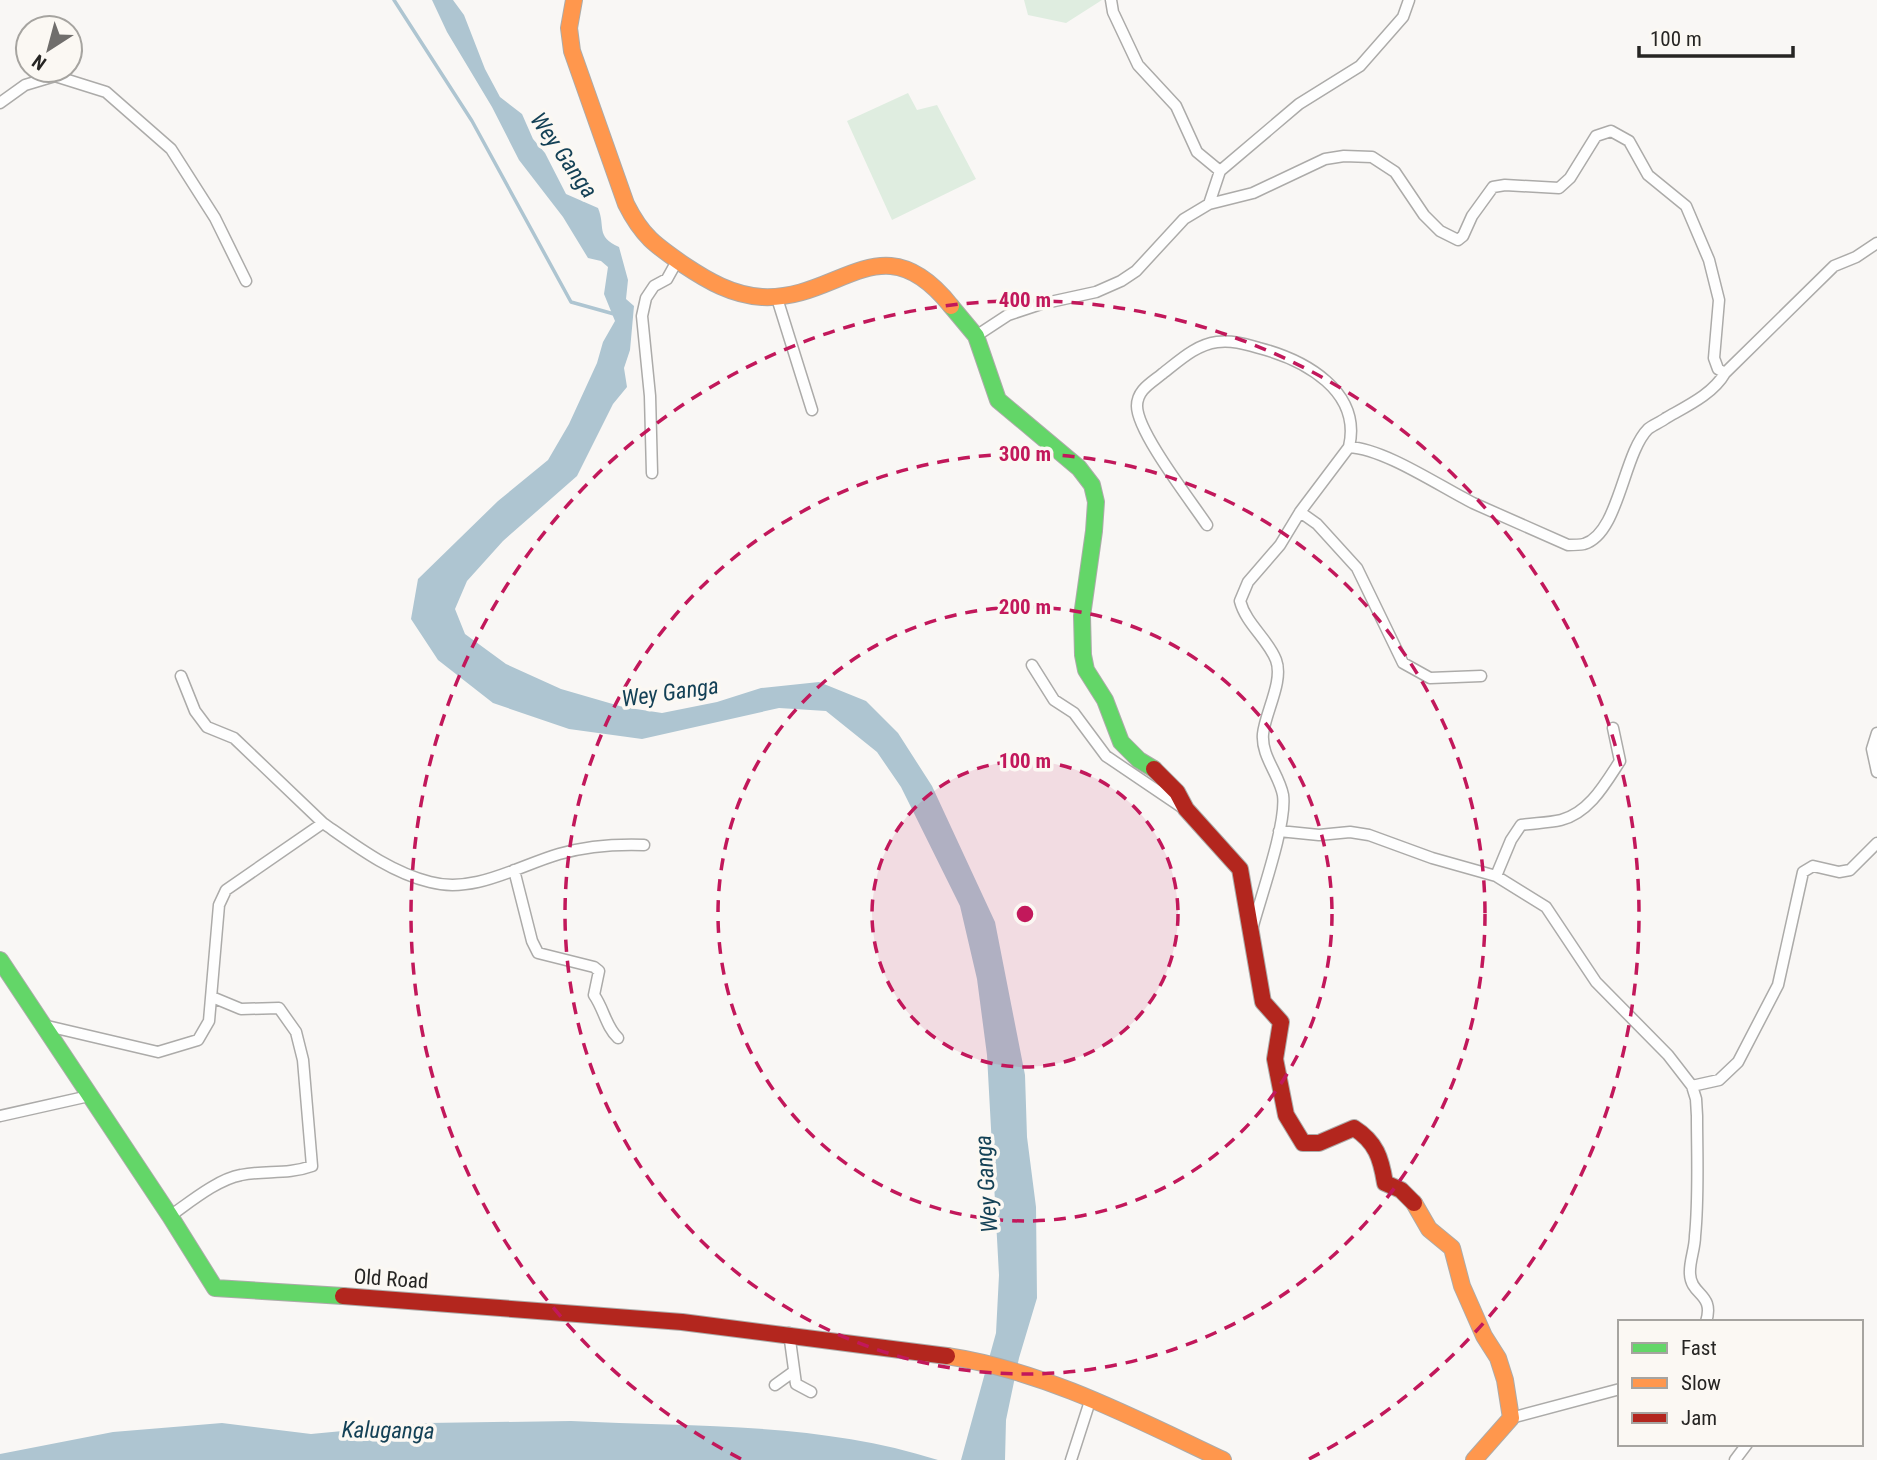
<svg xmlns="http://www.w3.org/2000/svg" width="1877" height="1460" font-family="'Roboto Condensed',sans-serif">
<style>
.green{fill:#dfede0}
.water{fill:#aec5d1}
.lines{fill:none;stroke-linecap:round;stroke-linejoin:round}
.stream{stroke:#aec5d1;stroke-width:3.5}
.street-casing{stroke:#acaba9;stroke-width:13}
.fast-casing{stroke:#acaba9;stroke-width:18}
.slow-casing{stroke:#acaba9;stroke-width:18}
.jam-casing{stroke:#acaba9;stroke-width:18}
.street{stroke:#fefefe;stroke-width:10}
.fast{stroke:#63d668;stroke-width:16}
.slow{stroke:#ff974d;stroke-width:16}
.jam{stroke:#b3261e;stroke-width:16}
.ring{fill:none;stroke:#c2185b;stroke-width:3.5;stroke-dasharray:12 9}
.labels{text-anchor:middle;stroke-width:7;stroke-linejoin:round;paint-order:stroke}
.street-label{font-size:21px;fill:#262523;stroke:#fbf8f3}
.water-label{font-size:23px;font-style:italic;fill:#144156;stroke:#fbf8f3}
.centre{fill:#c2185b;stroke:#fbf8f3;stroke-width:3.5}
.ring-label{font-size:21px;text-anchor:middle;font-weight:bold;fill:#c2185b;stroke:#fbf8f3;stroke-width:7;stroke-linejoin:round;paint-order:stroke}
</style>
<rect width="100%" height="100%" fill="#f9f7f5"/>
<path class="green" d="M1024,0H1102L1066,23L1028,15Z
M908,93L917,110L937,105L976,179L892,220L847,121Z"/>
<path class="water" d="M432,0H453L464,15L485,69L500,97L522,114L533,139L545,153L566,194L598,208C606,227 595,236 619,247L628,280L626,299L634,306L630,350L624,368L627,387L613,404L577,476L503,541L467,581L455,609L465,634L506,664L561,689L623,707L662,713L717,702L761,688L819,682L866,701L898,733L932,786L995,922L1025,1075L1027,1137L1036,1207L1037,1298L1019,1358L1006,1420L1005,1460H961L996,1333L999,1275L987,1055L977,979L960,906L901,787L877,752L826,711L779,708L642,739L569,729L493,703L438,660L411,619L418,579L498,501L548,460L569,424L597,363L603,342L615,321L604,294L608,267L601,261L588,258L563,217L519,160L492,107L447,32Z
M571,1421C694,1427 820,1422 938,1460H0V1454L113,1432L222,1423L311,1434L427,1423Z"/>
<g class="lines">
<path class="stream" d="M394,0L472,121L571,302L614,314"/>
<g class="street-casing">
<path id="street" d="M1111,0L1113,12L1138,65L1176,106L1197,152L1220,171
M0,103L25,85L55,76L106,92L171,149L215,218L246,281
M1209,204L1220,171L1299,104L1360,66L1403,17L1409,0
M776,295L812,410
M976,336L1008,315L1041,304L1096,292L1121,281L1136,271L1184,219L1209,204L1253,193L1325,159L1344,156L1372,157L1395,172L1424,215L1440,231L1458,240L1463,236L1472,216L1493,187L1505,185L1559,188L1570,178L1596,136L1611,131L1629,141L1648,175L1686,206L1709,260L1719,300L1714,358L1718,369L1725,373L1834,266L1856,257L1877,243
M652,473L650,396L642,316L646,298L654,286L667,279L677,261
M1300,512L1317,524L1357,568L1403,663L1430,678L1481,676
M1207,525C1191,501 1137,432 1137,406C1137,390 1151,383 1162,374C1179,361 1195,345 1217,342C1232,340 1245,344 1259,348C1305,360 1362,391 1349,447
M1032,665L1054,700L1074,713L1106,756L1183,808
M181,676L195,711L207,727L234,738L323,823
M1877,733L1872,749L1877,772
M1279,831L1319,835L1350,832L1369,835L1432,858L1496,876L1546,907L1596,982L1668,1055L1692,1086L1696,1099L1697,1116C1697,1156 1699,1197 1695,1236C1695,1249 1689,1262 1690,1274C1691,1296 1715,1293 1706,1322
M514,870L532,941L538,953L594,967L599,971L594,995C604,1009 606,1027 618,1038
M1496,876L1511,840L1521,825C1534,823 1548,823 1561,820C1589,813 1605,784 1620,761L1613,728
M1253,926C1261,896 1287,823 1283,795C1279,774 1261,756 1263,734C1265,713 1284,681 1276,660C1268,639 1246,624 1240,601L1248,582L1280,545L1300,512L1349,447C1385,449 1439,486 1473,503C1504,517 1536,531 1568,545C1573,545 1579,545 1584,544C1619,534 1623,454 1648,429C1653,425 1661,422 1666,418C1687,406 1713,394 1725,373
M43,1025L158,1052L198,1040L209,1021L219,905L226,890L323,823C356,846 390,872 430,882C474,894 518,866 559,854C587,846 615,844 644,845
M1692,1086L1719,1080L1738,1062L1778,985L1803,872L1813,866L1839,872L1850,870L1877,843
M0,1116L89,1096
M170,1216C190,1202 218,1179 241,1175C266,1170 287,1175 312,1166L303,1060L296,1032L279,1008L241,1009L212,997
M789,1333L796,1384L811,1392
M775,1385L793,1372
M1511,1418L1620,1389
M1071,1460L1091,1398
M1735,1460L1747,1444"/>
</g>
<g class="fast-casing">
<path id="fast" d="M951,306L976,336L998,400L1079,468L1092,485L1096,502L1094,531L1082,616L1083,655L1086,670L1105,700L1121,742L1139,760L1154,769
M0,960L170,1216L215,1288L343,1296"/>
</g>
<g class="slow-casing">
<path id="slow" d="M574,0L569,28L572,51L626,204C642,236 655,245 684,265C708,281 732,295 762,297C840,301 882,219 951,306
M1414,1203L1429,1229L1452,1248L1462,1286L1484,1336L1498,1358L1505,1380L1511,1418L1474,1460
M947,1356C1045,1371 1134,1418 1223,1460"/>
</g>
<g class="jam-casing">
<path id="jam" d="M1154,769L1177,792L1186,809L1240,869L1263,1002L1281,1022L1275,1059L1286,1115L1303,1143H1319L1354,1128C1376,1142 1381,1158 1385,1183L1401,1190L1414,1203
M343,1296L682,1322L947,1356"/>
</g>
<use href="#street" class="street"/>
<use href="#fast" class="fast"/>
<use href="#slow" class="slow"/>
<use href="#jam" class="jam"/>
</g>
<circle cx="1025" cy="914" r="153" fill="#c2185b" fill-opacity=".12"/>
<g class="ring">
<circle cx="1025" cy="914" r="153"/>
<circle cx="1025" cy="914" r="307"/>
<circle cx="1025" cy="914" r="460"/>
<path d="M741 1459A614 614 0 1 1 1309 1459"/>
</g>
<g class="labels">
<g class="street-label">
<text transform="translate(391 1279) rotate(4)" y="7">Old Road</text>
</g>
<g class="water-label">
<text transform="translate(564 155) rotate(55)" y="8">Wey Ganga</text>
<text transform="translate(670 692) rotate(-8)" y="8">Wey Ganga</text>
<text transform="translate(986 1184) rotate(-94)" y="8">Wey Ganga</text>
<text transform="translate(388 1430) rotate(1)" y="8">Kaluganga</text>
</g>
</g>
<circle cx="1025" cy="914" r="10" class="centre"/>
<g class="ring-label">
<text x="1025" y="307">400 m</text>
<text x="1025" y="461">300 m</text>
<text x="1025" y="614">200 m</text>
<text x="1025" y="768">100 m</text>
</g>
<rect x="1618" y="1320" width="245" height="126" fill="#fbf8f3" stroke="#a6a4a0" stroke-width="2"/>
<rect x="1632" y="1343" width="35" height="10" fill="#63d668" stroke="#a6a4a0" stroke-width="2"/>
<text x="1681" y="1355" font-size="21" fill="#262523">Fast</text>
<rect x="1632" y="1378" width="35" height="10" fill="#ff974d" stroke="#a6a4a0" stroke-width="2"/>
<text x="1681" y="1390" font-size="21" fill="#262523">Slow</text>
<rect x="1632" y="1413" width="35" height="10" fill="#b3261e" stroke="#a6a4a0" stroke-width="2"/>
<text x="1681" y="1425" font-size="21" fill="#262523">Jam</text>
<g transform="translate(49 49) rotate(216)"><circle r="33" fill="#fbf8f3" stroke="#a6a4a0" stroke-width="2"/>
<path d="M0-5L12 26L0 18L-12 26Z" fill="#706e6c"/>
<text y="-10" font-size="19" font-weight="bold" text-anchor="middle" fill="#262523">N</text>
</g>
<path d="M1639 46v10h154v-10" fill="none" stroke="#262523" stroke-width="3.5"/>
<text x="1650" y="46" font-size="21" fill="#262523" stroke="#fbf8f3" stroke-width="5" paint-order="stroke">100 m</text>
</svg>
